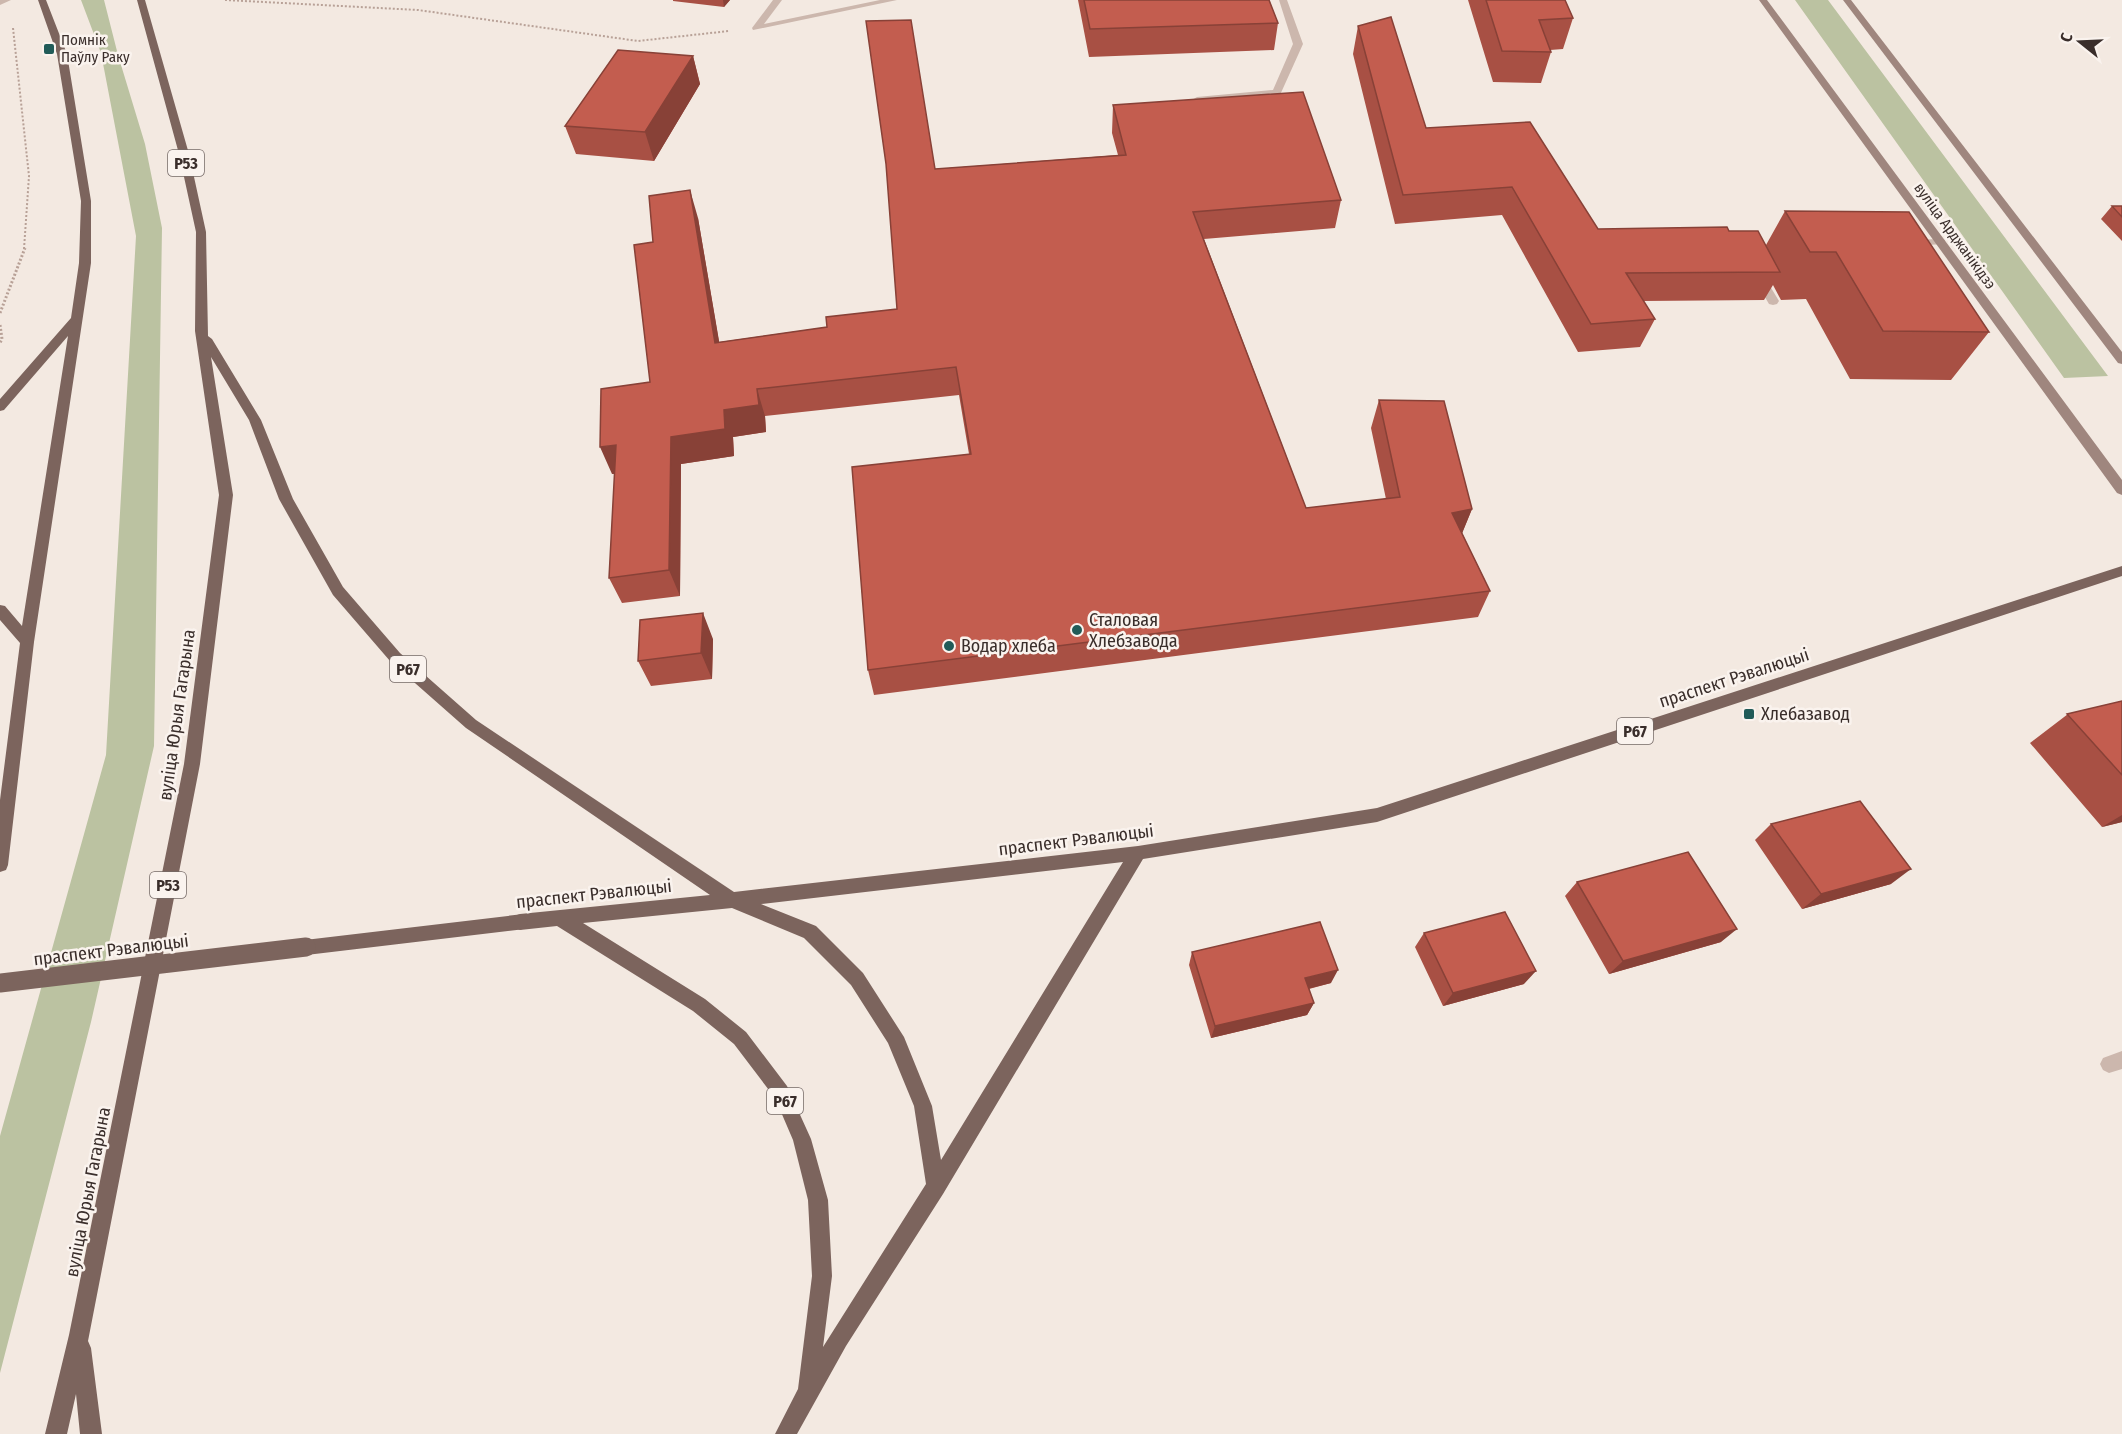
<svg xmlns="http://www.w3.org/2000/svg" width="2122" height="1434" font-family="'Fira Sans Condensed',sans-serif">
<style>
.green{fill:#bbc2a1}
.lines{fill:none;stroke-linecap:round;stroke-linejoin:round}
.path-far1{stroke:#b8a197;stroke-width:2;stroke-dasharray:2 2;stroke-linecap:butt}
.path{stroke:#b8a197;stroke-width:3;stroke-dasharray:2 2;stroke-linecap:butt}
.service{fill:#ccb7ad;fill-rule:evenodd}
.minor{fill:#ccb7ad;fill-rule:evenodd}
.secondary{fill:#9f867e;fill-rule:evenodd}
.primary{fill:#7c645d;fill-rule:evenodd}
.primary-bridge-far1{stroke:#7c645d;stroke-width:15}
.primary-bridge{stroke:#7c645d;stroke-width:19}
.wall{fill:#a85044}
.shaded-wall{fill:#884137}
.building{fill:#c35d4f;stroke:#884137;stroke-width:1.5}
.poi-dot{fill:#215b58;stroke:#faf3ee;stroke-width:2}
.labels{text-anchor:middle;stroke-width:5;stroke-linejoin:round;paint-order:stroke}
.far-poi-label{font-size:15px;fill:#3a2e2b;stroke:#faf3ee;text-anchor:start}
.far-street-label{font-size:15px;fill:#3a2e2b;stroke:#faf3ee}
.shield{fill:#faf3ee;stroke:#746966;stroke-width:1.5}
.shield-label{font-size:16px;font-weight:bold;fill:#3a2e2b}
.poi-label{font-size:18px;fill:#3a2e2b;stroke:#faf3ee;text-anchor:start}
.street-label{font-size:18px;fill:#3a2e2b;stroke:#faf3ee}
</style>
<rect width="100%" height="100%" fill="#f3e9e1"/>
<path class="green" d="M81,0H104L118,55L145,144L162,228L154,746L91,1022L0,1373V1136L106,755L136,236L101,53Z
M1795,0H1828L2108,376L2064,378Z"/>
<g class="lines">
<path class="path-far1" d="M225,0L418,10L638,41L729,31
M13,28L29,176L24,249"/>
<path class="path" d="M0,313L25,248
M0,325L2,339L0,343"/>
<path class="service" d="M0,0H11L0,5Z
M1279,0H1287L1303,44L1280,95L1194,102L1192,100L1197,97L1273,90L1293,44Z
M1941,239L1945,240V244L1908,246L1903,243L1908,240Z
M1758,272L1762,273L1779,301L1777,304L1773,305L1769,304L1752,275Z
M2122,1051V1069L2109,1073L2103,1070L2100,1064L2103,1058Z"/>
<path class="minor" d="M773,0H782L764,24L880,0H897L753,30L752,28Z"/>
<path class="secondary" d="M1759,0H1767L2122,480V495L2117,493Z
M1843,0H1851L2122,352V364L2118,363Z"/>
<path class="primary" d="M38,0H46L67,54L91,201V263L34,642L8,865L6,870L0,872V800L20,643L0,620V605L5,606L22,626L68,336L4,410L0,411V399L71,318L79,263L81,201L57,54Z
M137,0H145L189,154L206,232L208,336L212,339L261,420L293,499L343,587L400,653L476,720L734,892L1138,846L1377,808L2122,566V576L1377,822L1143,859L943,1194L846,1346L797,1434H775L798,1389L812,1276L808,1200L793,1140L775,1098L734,1044L693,1011L557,926L520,930L514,928L512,922L514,916L520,914L710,895L466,728L390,661L333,595L279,499L249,420L211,357L233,495L200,764L88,1341L91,1348L102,1434H80L76,1394L67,1434H45L69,1335L184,764L219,495L195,331L196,232L179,154ZM1123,862L941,1160L932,1106L904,1037L863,973L816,926L761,904ZM732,908L804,938L851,985L888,1043L914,1106L926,1184L823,1347L832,1276L828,1200L811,1139L787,1086L746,1032L705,999L583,923Z"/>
<path class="primary-bridge-far1" d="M293,949L520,922"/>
<path class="primary-bridge" d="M0,983L306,947"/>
</g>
<path class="wall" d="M673,0H730L724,7L673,1Z
M1078,0H1269L1278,23L1274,50L1089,57Z
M1468,0H1565L1573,18L1563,49L1550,50L1551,52L1541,83L1493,82Z
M1358,26L1426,128L1598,229L1729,231L1766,245L1785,211L1989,332L1951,380L1850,379L1806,299L1781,300L1773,285L1764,300L1643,301L1655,319L1640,347L1578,352L1502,215L1395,224L1353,54Z
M693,56L700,84L654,161L576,154L565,126Z
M1113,105L1341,200L1335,228L1204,239L1306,508L1386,499L1371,428L1379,400L1472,509L1462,533L1490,591L1478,617L874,695L868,670L969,454L959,395L765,416L766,432L733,437L734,456L681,464L680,596L622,603L609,578L615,474H612L650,382L653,242L698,218L719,342L827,327L897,309L935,169L1118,155L1112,133Z
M2112,206L2122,217V241L2101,219Z
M713,639L712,679L651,686L638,661Z
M2122,701V822L2102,827L2030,743L2068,714Z
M1771,824L1891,884L1802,909L1755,840Z
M1577,882L1721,942L1609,974L1565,896Z
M1424,933L1524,984L1443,1006L1415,947Z
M1192,952L1331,983L1309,989L1314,1003L1307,1015L1211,1038L1189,965Z"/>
<path class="shaded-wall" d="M723,0H730L724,7Z
M693,56L700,84L654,161L645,132Z
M690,190L698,218L724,370L715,343Z
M757,389L765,416L766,432L733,437L734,456L681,464L680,596L669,570L671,437L724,410Z
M616,445L627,472L612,474L600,447Z
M1472,509L1461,536L1452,513Z
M703,613L713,639L712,679L701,653Z
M2122,815V822L2102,827Z
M1911,869L1891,884L1802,909L1821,894Z
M1737,929L1721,942L1609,974L1623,961Z
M1338,970L1331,983L1299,991L1305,978Z
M1536,971L1524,984L1443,1006L1453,993Z
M1314,1003L1307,1015L1211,1038L1215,1026Z"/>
<path class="building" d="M1084,0H1269L1278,23L1090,29Z
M1486,0H1565L1573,18L1539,20L1551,52L1502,51Z
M1391,17L1426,128L1530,122L1598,229L1727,227L1729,231H1758L1780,272L1626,273L1655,319L1591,324L1512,187L1403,195L1358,26Z
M911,20L935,169L1126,155L1113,105L1303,92L1341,200L1193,212L1306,508L1400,497L1379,400L1444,401L1472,509L1452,513L1490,591L868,670L852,467L971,454L956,367L757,389L759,405L724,410L725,429L671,437L669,570L609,578L616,445L600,447L601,389L650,382L634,245L653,242L649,196L690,190L715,343L827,327L826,317L897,309L886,164L866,21Z
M618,50L693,56L645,132L565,126Z
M2112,206H2122V217Z
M1785,211L1909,212L1989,332L1883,331L1836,252H1810Z
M703,613L701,653L638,661L640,620Z
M2122,701V775L2067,714Z
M1860,801L1911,869L1821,894L1771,824Z
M1688,852L1737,929L1623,961L1577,882Z
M1505,912L1536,971L1453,993L1424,933Z
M1320,922L1338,970L1305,978L1314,1003L1215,1026L1192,952Z"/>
<g class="poi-dot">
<rect x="43" y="43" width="12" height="12" rx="3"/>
<circle cx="1077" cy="630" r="6"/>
<circle cx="949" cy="646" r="6"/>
<rect x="1743" y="708" width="12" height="12" rx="3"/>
</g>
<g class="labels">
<g class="far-poi-label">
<text x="61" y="45">Помнік<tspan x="61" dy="17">Паўлу Раку</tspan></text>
</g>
<g class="far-street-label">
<text transform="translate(1955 236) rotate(54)" y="5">вуліца Арджанікідзэ</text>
</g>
<g class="shield">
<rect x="168" y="150" width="36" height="26" rx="4.5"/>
<rect x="390" y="656" width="36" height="26" rx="4.5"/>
<rect x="1617" y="718" width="36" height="26" rx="4.5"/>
<rect x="150" y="872" width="36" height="26" rx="4.5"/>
<rect x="767" y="1088" width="36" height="26" rx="4.5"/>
</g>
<g class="shield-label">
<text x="186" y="169">Р53</text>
<text x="408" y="675">Р67</text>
<text x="1635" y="737">Р67</text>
<text x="168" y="891">Р53</text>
<text x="785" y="1107">Р67</text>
</g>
<g class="poi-label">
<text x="1089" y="626">Сталовая<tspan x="1089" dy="21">Хлебзавода</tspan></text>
<text x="961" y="652">Водар хлеба</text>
<text x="1761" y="720">Хлебазавод</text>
</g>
<g class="street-label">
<text transform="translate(1734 678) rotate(-18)" y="6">праспект Рэвалюцыі</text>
<text transform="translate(177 715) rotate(-82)" y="6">вуліца Юрыя Гагарына</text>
<text transform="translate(1076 840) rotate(-7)" y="6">праспект Рэвалюцыі</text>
<text transform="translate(594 894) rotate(-6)" y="6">праспект Рэвалюцыі</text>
<text transform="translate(111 950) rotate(-7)" y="6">праспект Рэвалюцыі</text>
<text transform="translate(88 1192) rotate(-79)" y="6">вуліца Юрыя Гагарына</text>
</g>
</g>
<g transform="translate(2080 42) rotate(288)" stroke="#faf3ee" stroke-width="4.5" paint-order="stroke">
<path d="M0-4.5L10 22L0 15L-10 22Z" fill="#3a2e2b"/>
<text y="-9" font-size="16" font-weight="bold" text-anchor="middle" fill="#3a2e2b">С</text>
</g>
</svg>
